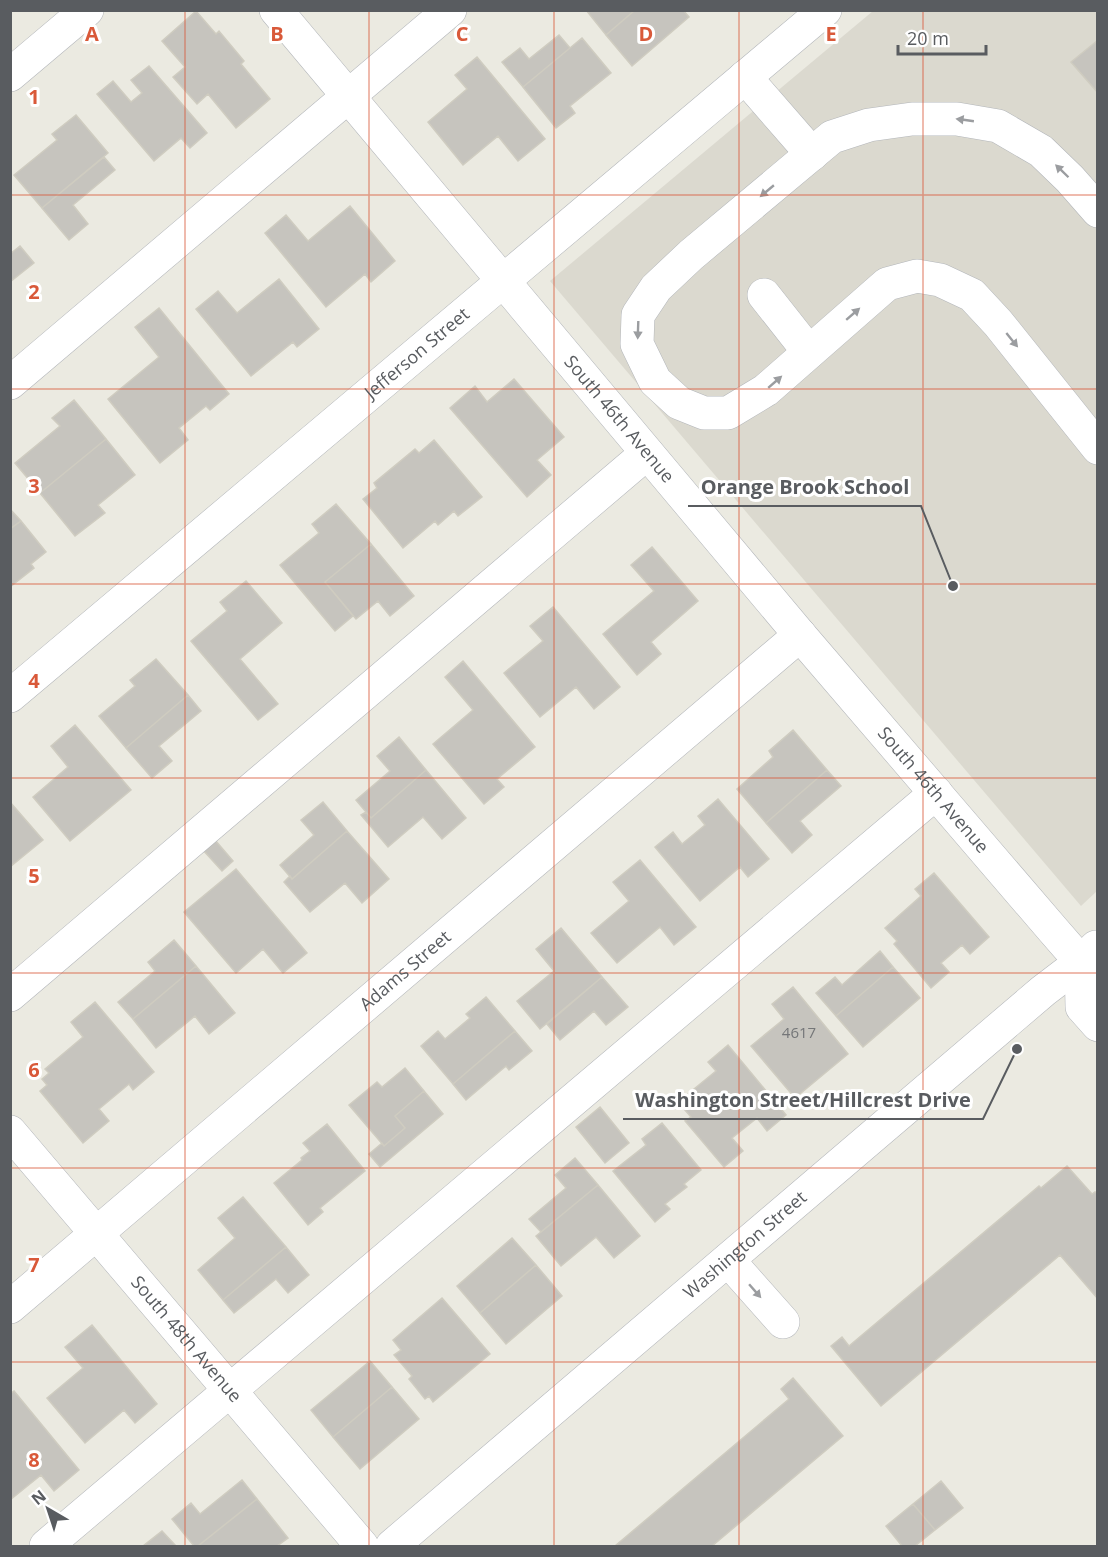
<svg xmlns="http://www.w3.org/2000/svg" width="1108" height="1557" font-family="'Open Sans',sans-serif">
<style>
.education{fill:#dbd9cf}
.building{fill:#c6c4be;stroke:#cfccc0;stroke-width:1.5}
.lines{fill:none;stroke-linecap:round;stroke-linejoin:round}
.minor-casing{stroke:#b3b6ba;stroke-width:34}
.minor{stroke:#fff;stroke-width:33}
.oneway{fill:#9b9da0}
.grid{fill:none;stroke:#d95939;stroke-width:1.5;stroke-opacity:0.55}
.labels{text-anchor:middle;stroke-width:6;stroke-linejoin:round;paint-order:stroke}
.number-label{font-size:15px;fill:#747678}
.street-label{font-size:18px;fill:#595c60;stroke:#fff}
.grid-label{font-size:20px;text-anchor:middle;font-weight:bold;fill:#d95939;stroke:#fff;stroke-width:6;stroke-linejoin:round;paint-order:stroke}
.leader{fill:none;stroke:#595c60;stroke-width:2}
.callout-dot{fill:#595c60;stroke:#fff;stroke-width:2}
.callout-label{font-size:20px;text-anchor:middle;font-weight:bold;fill:#595c60;stroke:#fff;stroke-width:6;stroke-linejoin:round;paint-order:stroke}
</style>
<rect width="100%" height="100%" fill="#ebeae1"/>
<path class="education" d="M873,11H1097V891L1081,906L550,281Z"/>
<path class="building" d="M586,10H635L606,35Z
M635,10H683L689,17L632,66L606,35Z
M196,11L216,34L219,31L244,61L241,64L270,99L236,128L208,94L197,104L173,77L185,67L162,41Z
M559,35L570,48L523,87L502,62L520,48L529,59Z
M582,38L611,73L570,106L575,113L556,128L523,87Z
M1098,40V93L1071,62Z
M477,57L545,139L518,161L498,136L463,165L428,122L467,89L455,75Z
M149,66L207,133L190,148L181,138L154,161L97,94L113,81L131,102L142,93L131,80Z
M76,115L108,153L42,208L14,175L57,140L52,134Z
M104,157L115,170L73,205L88,224L69,240L42,208Z
M350,206L395,261L371,282L365,274L326,307L265,233L286,215L308,241Z
M20,246L34,263L10,282V254Z
M279,279L319,329L297,347L293,342L251,376L196,309L218,291L237,313Z
M159,308L229,394L210,410L206,406L179,428L188,440L160,463L108,399L159,357L135,327Z
M514,379L564,437L537,460L551,475L527,497L450,408L475,386L487,402Z
M74,400L106,439L40,493L15,463L60,426L52,418Z
M106,439L135,475L98,505L105,513L75,536L40,493Z
M434,440L482,497L458,516L454,511L438,525L435,521L403,548L363,499L377,488L374,483L415,449L419,453Z
M336,504L371,544L325,582L353,616L335,631L280,565L319,533L312,524Z
M10,509L21,521L10,529Z
M21,521L46,552L31,564L34,568L10,587V529Z
M371,544L414,596L390,616L378,601L356,619L325,582Z
M652,547L698,601L651,642L661,654L637,675L603,634L654,591L631,565Z
M246,581L282,623L240,659L278,704L258,720L191,641L227,611L220,602Z
M553,607L620,687L594,709L576,687L540,717L504,673L543,641L530,626Z
M156,659L188,695L126,748L99,716L135,686L130,680Z
M463,661L535,747L497,779L504,787L484,804L433,744L473,710L445,677Z
M188,695L201,711L159,746L172,761L152,778L126,748Z
M75,725L131,790L70,841L33,797L68,767L51,746Z
M793,730L827,770L766,823L737,789L773,757L769,751Z
M399,737L426,770L371,818L356,800L390,771L377,756Z
M426,770L466,818L442,839L423,817L388,847L361,815L366,812L371,818Z
M827,770L841,786L800,821L812,835L792,853L766,823Z
M718,799L769,859L748,877L740,867L700,901L655,847L673,832L682,844L705,825L698,816Z
M10,802L43,840L10,867Z
M323,802L347,831L292,879L280,865L314,835L301,820Z
M347,831L389,879L362,903L345,883L310,912L284,882L290,876L292,879Z
M215,840L233,861L222,871L203,850Z
M640,860L696,927L674,945L660,927L617,963L591,933L629,901L613,882Z
M236,869L307,953L283,973L263,949L236,973L184,912Z
M934,873L989,937L970,954L962,945L941,963L949,972L931,988L894,944L897,941L885,928L921,896L915,889Z
M561,928L602,977L540,1029L517,1001L554,971L536,949Z
M174,940L196,966L133,1019L118,1002L155,971L148,962Z
M880,951L893,967L836,1016L816,993L835,977L842,985Z
M196,966L235,1013L209,1034L195,1016L156,1048L133,1019Z
M893,967L920,998L863,1047L836,1016Z
M602,977L628,1007L606,1025L594,1011L560,1040L547,1024Z
M793,987L848,1054L795,1098L751,1046L784,1019L772,1004Z
M486,997L515,1031L453,1084L421,1046L438,1031L445,1039L470,1018L466,1014Z
M95,1002L154,1072L133,1090L129,1084L99,1109L109,1121L83,1143L40,1091L47,1085L42,1079L49,1073L45,1069L83,1037L71,1022Z
M515,1031L532,1051L509,1070L506,1066L466,1100L453,1084Z
M728,1045L786,1115L767,1131L757,1118L732,1138L743,1151L724,1167L685,1121L691,1117L678,1102L716,1071L708,1062Z
M405,1068L424,1091L395,1116L405,1128L384,1146L349,1105L377,1082L382,1087Z
M424,1091L443,1114L380,1167L369,1154L382,1143L384,1146L405,1128L395,1116Z
M600,1107L629,1143L605,1163L576,1127Z
M662,1123L701,1170L684,1184L687,1187L665,1204L670,1209L655,1222L613,1171L646,1145L642,1139Z
M327,1124L365,1171L320,1208L323,1212L308,1225L274,1183L302,1160L301,1158L310,1151L303,1143Z
M575,1158L598,1185L541,1232L529,1219L566,1188L555,1175Z
M1067,1166L1092,1194L1095,1192L1098,1194V1299L1060,1255L881,1406L831,1346L842,1337L849,1346L1039,1186L1041,1188Z
M598,1185L640,1236L614,1258L596,1237L561,1266L536,1236Z
M243,1197L286,1247L223,1300L198,1270L235,1238L218,1218Z
M512,1238L536,1265L480,1313L457,1286Z
M286,1247L309,1275L288,1293L276,1279L234,1313L223,1300Z
M536,1265L562,1296L506,1344L480,1313Z
M442,1298L490,1354L433,1402L429,1396L425,1399L409,1379L412,1376L394,1355L401,1350L393,1340Z
M92,1325L157,1404L135,1423L124,1410L85,1443L47,1398L83,1368L65,1347Z
M370,1361L392,1387L333,1437L311,1410Z
M793,1378L843,1436L712,1546H615L789,1399L781,1389Z
M392,1387L419,1419L360,1469L333,1437Z
M14,1391L79,1470L54,1491L41,1475L10,1500V1394Z
M242,1480L257,1499L198,1546H194L172,1519L191,1503L200,1514Z
M941,1481L963,1508L935,1530L913,1504Z
M257,1499L288,1538L277,1546H198Z
M913,1504L935,1530L915,1546H902L886,1526Z
M162,1531L176,1546H143Z"/>
<g class="lines">
<g class="minor-casing">
<g id="minor">
<path id="s1" d="M276,10L800,635L1054,931L1081,962L1098,967"/>
<path d="M10,75L87,10"/>
<path d="M745,77L812,154"/>
<path d="M1098,211L1070,179L1041,151L998,126L957,119H912L869,125L832,137L691,255L656,288L638,315L637,344L655,381L679,403L704,413H728L766,390L887,284L917,276L940,280L972,295L998,323L1098,448"/>
<path d="M764,295L809,352"/>
<path d="M10,383L450,10"/>
<path id="s2" d="M10,696L825,10"/>
<path d="M1081,962L1082,1007L1098,1025"/>
<path d="M10,995L647,453"/>
<path id="s3" d="M10,1132L362,1546"/>
<path d="M728,1260L783,1322"/>
<path id="s4" d="M10,1307L800,635"/>
<path d="M46,1546L936,793"/>
<path id="s5" d="M392,1546L1043,991L1081,962L1096,947"/>
</g>
</g>
<use href="#minor" class="minor"/>
</g>
<defs><path id="oneway-solid" d="M-6-.8H1V-3.2L6.5 0L1 3.2V.8H-6Z" transform="scale(1.5)"/></defs>
<g class="oneway">
<use href="#oneway-solid" transform="translate(965 120) rotate(-172)"/>
<use href="#oneway-solid" transform="translate(1062 171) rotate(-136)"/>
<use href="#oneway-solid" transform="translate(767 191) rotate(140)"/>
<use href="#oneway-solid" transform="translate(853 314) rotate(-41)"/>
<use href="#oneway-solid" transform="translate(638 330) rotate(92)"/>
<use href="#oneway-solid" transform="translate(1012 340) rotate(51)"/>
<use href="#oneway-solid" transform="translate(775 382) rotate(-41)"/>
<use href="#oneway-solid" transform="translate(755 1291) rotate(49)"/>
</g>
<path class="grid" d="M185,10V1546M369,10V1546M554,10V1546M739,10V1546M923,10V1546M10,195H1098M10,389H1098M10,584H1098M10,778H1098M10,973H1098M10,1168H1098M10,1362H1098"/>
<g class="labels">
<g class="number-label">
<text x="799" y="1038">4617</text>
</g>
<g class="street-label">
<text dy="6" stroke="none"><textPath href="#s2" startOffset="532">Jefferson Street</textPath></text>
<text dy="6" stroke="none"><textPath href="#s1" startOffset="534">South 46th Avenue</textPath></text>
<text dy="6" stroke="none"><textPath href="#s1" startOffset="1020">South 46th Avenue</textPath></text>
<text dy="6" stroke="none"><textPath href="#s4" startOffset="519">Adams Street</textPath></text>
<text dy="6" stroke="none"><textPath href="#s5" startOffset="464">Washington Street</textPath></text>
<text dy="6" stroke="none"><textPath href="#s3" startOffset="272">South 48th Avenue</textPath></text>
</g>
</g>
<g class="grid-label">
<text x="92" y="41">A</text>
<text x="277" y="41">B</text>
<text x="462" y="41">C</text>
<text x="646" y="41">D</text>
<text x="831" y="41">E</text>
<text x="34" y="104">1</text>
<text x="34" y="299">2</text>
<text x="34" y="493">3</text>
<text x="34" y="688">4</text>
<text x="34" y="883">5</text>
<text x="34" y="1077">6</text>
<text x="34" y="1272">7</text>
<text x="34" y="1467">8</text>
</g>
<path class="leader" d="M953 586L921 506H688M1017 1049L983 1119H623"/>
<g class="callout-dot">
<circle cx="953" cy="586" r="6"/>
<circle cx="1017" cy="1049" r="6"/>
</g>
<g class="callout-label">
<text x="805" y="494">Orange Brook School</text>
<text x="803" y="1107">Washington Street/Hillcrest Drive</text>
</g>
<rect width="1108" height="1557" fill="none" stroke="#595c60" stroke-width="24"/>
<g transform="translate(48 1509) rotate(321)" stroke="#ffffff" stroke-width="4.5" paint-order="stroke">
<path d="M0-4.5L10 22L0 15L-10 22Z" fill="#595c60"/>
<text y="-9" font-size="16" font-weight="bold" text-anchor="middle" fill="#595c60">N</text>
</g>
<path d="M898 45v9h88v-9" fill="none" stroke="#595c60" stroke-width="3"/>
<text x="907" y="45" font-size="18" fill="#595c60" stroke="#ffffff" stroke-width="4.5" paint-order="stroke">20 m</text>
</svg>
